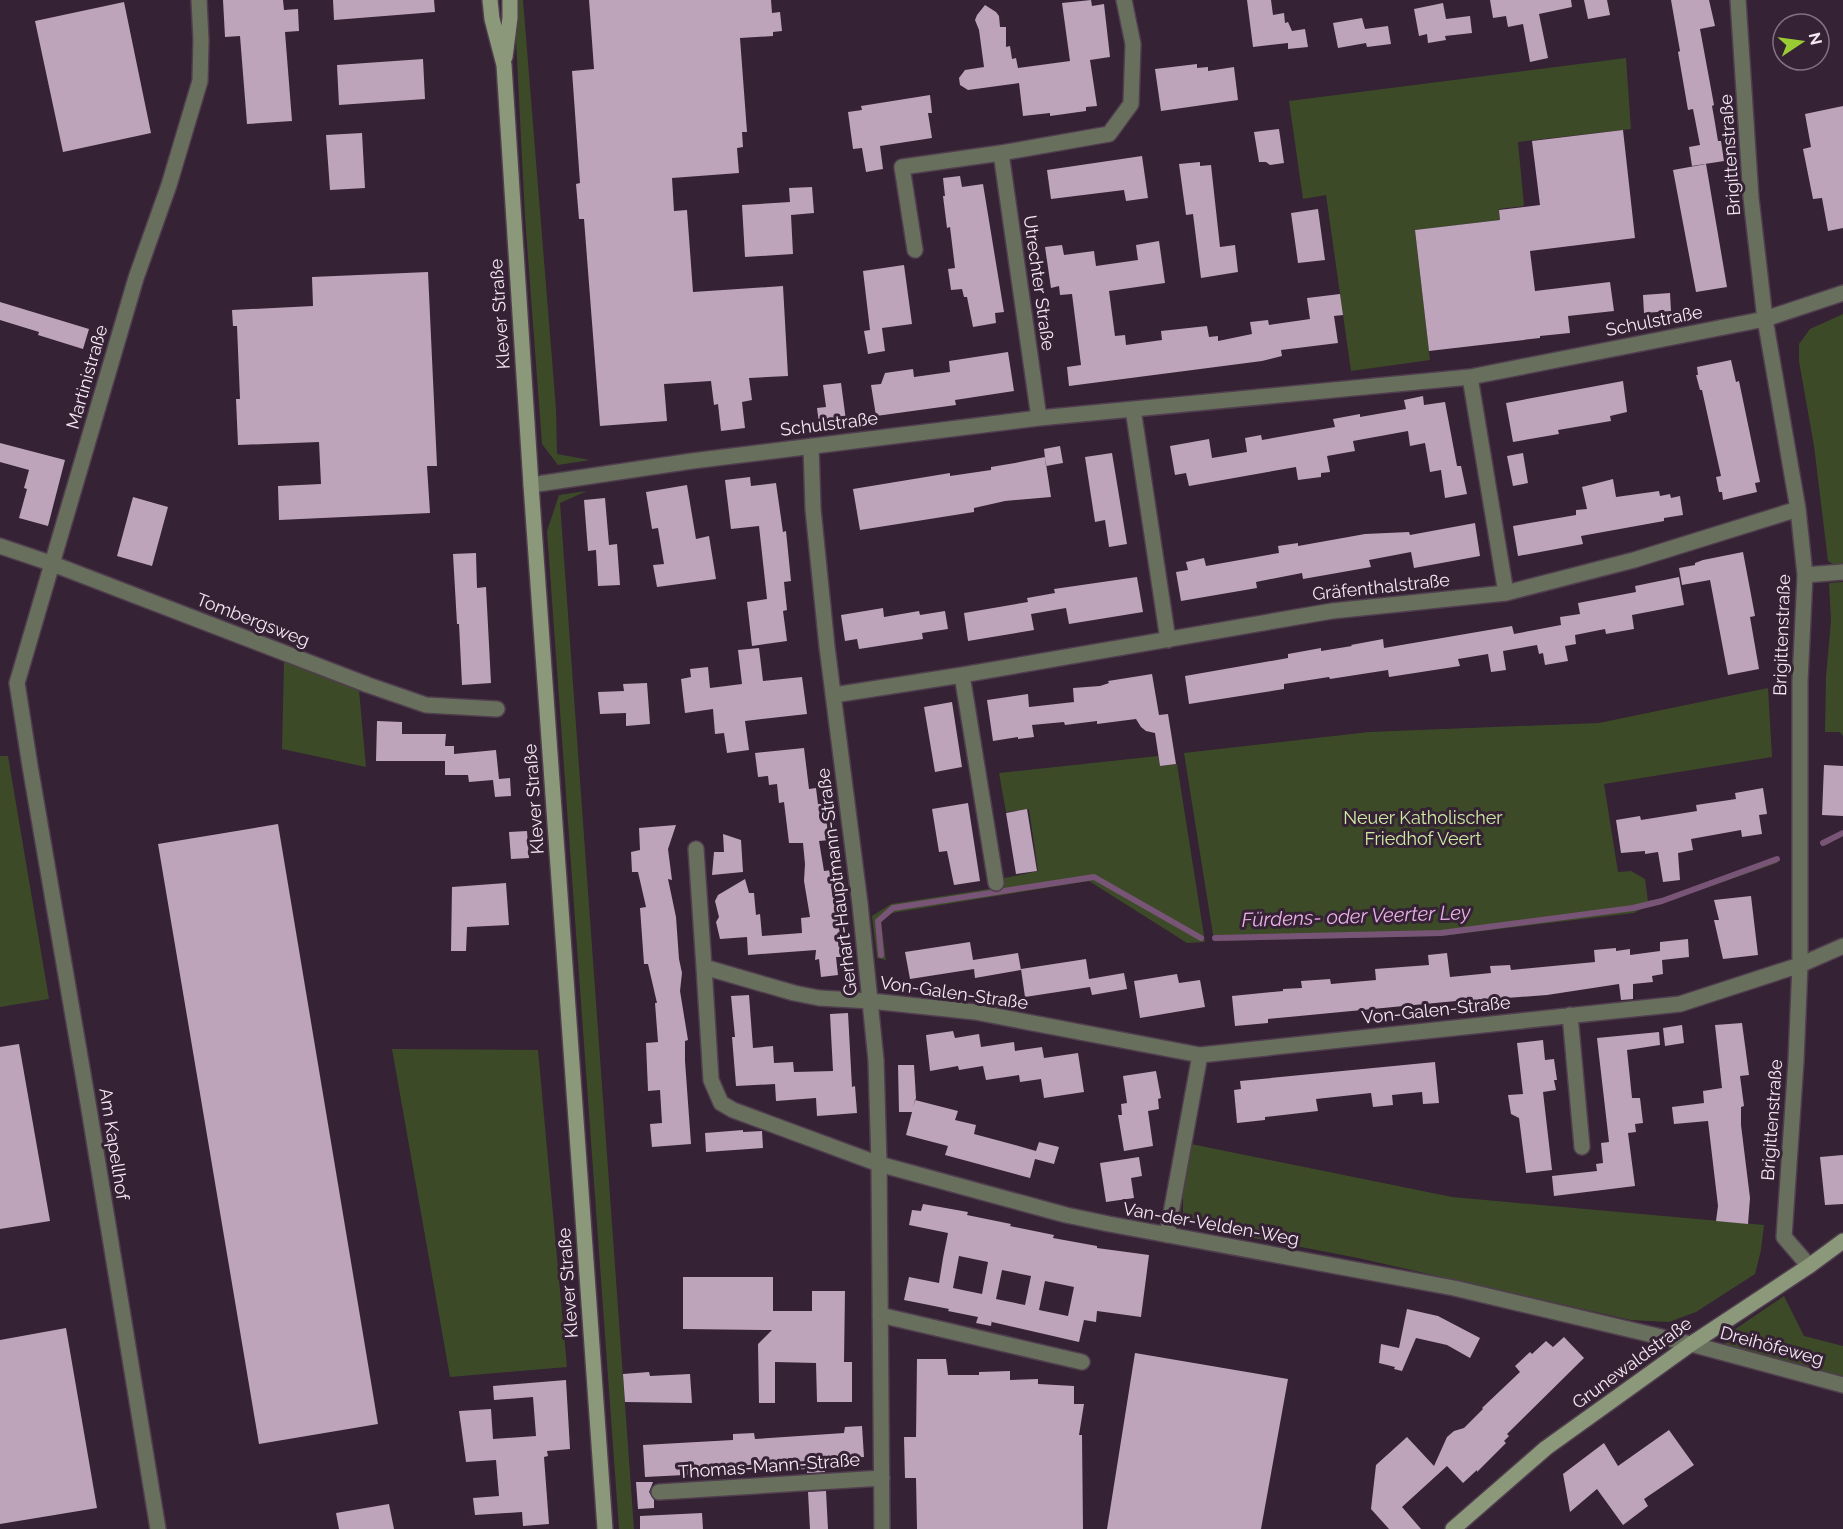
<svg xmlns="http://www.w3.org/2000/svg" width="1843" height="1529" font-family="Raleway,sans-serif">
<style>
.green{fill:#3d4a28}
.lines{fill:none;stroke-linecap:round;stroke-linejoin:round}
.stream{stroke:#785476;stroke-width:6}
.building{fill:#bda4bb;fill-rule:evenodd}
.street-casing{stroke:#503e4f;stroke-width:18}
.secondary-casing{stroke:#503e4f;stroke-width:18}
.street{stroke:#68705d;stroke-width:15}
.secondary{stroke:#8b9879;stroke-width:15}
.labels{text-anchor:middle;stroke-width:6;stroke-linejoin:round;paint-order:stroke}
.street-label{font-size:18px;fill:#f5e7f4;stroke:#352234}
.park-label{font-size:18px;fill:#cdeba2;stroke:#352234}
.water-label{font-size:20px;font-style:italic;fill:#ecb1e9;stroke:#352234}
</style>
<rect width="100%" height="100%" fill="#352234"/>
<path class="green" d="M514,0H523L556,409L557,454L590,460L558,465L542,444L525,217Z
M1626,58L1631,129L1518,142L1524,206L1499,209L1500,220L1415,230L1430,360L1351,371L1326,195L1303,199L1289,101Z
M1843,314V565L1836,566L1828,561L1814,446L1799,361V344L1810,329Z
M587,491L560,503L634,1529H619L547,531L559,495Z
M1843,582V736L1840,732H1825L1826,677L1831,621L1829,583Z
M284,661L359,690L366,767L282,749Z
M1768,688L1772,757L1604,784L1618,872L1631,871L1645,879L1648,901L1664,898L1777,858V863L1663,903L1649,905L1634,913L1441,936L1214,941L1184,753L1369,732L1599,723Z
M0,756H8L49,999L0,1007Z
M1158,756L1160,766L1177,764L1205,942L1187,943L1089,881L892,913L881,921L886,960L877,958L872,916L891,904L1001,887L1000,879L1038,871L1029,809L1006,812L999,773Z
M392,1049L538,1050L567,1367L450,1377Z
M1191,1144L1452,1197L1764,1225L1761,1250L1755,1274L1696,1312L1669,1322L1631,1320L1358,1258L1207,1229L1183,1214V1195Z
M1784,1296L1804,1336L1843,1346V1379L1728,1348L1722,1338Z"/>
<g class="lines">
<path class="stream" d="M1823,843L1843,833
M1215,938L1441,933L1633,908L1662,901L1777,859
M881,955L878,921L893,908L1094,877L1201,938"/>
</g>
<path class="building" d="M223,0H283L284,10L298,9L299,31L285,32L292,121L247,124L240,36L225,37Z
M333,0H434L435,12L334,20Z
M589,0H771L772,13L780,12L782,31L773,32V36L740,38L747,132H742L743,147L737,148L739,173L672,178L674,211L687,210L693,292L783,286L788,376L749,378L752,400L742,402L745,428L721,431L718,404L714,405L711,381L664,384L667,421L600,426L584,219H579L576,184L580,183L572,71L594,69Z
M1091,0L1092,6L1104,4L1110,57L1090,60L1097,106L1086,107V111L1050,116V113L1023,116L1019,83L968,90L960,85L959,78L965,70L984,67L979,30L975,20L977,15L985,5L996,12L999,16L1000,27H1006V47L1010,46L1012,59L1016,58L1018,68L1070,61L1062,3Z
M1247,0H1271L1273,15L1284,13L1285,23L1288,22L1292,31L1305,29L1308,47L1288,49V43L1253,47Z
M1490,0H1571L1572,7L1539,14L1548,58L1530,62L1523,24L1508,27L1506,16L1493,18Z
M1584,0H1607L1610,15L1588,19Z
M1671,0H1709L1715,26L1700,29L1714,105L1712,106L1715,123L1718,141H1721L1724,161L1692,166L1689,147L1700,145L1693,109L1688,110L1678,52L1680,51Z
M124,2L151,133L63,152L35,21Z
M1443,3L1446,19L1470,16L1472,33L1445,36L1446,40L1428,43L1427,34L1419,36L1414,9Z
M1362,18L1365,29L1388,26L1391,44L1367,47L1366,43L1338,48L1333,23Z
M423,59L425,99L339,105L337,65Z
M1197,64V68L1208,67V71L1234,67L1238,100L1161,111L1155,69Z
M930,95L932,113H928L932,138L880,146L883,169L866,172L862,148L853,149L848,112L862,110L861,106Z
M1843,106V228L1828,231L1822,198L1813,199L1803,149L1811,147L1805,114Z
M1279,129L1284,163L1270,165L1266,162H1259L1254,132Z
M1623,130L1635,238L1530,251L1535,291L1610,282L1614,311L1568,316L1570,333L1540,336V338L1429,351L1415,230L1500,220L1499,210L1540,205L1532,141Z
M362,133L365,188L330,190L326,135Z
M1142,156L1148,198L1126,201L1124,190L1051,199L1047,170Z
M1200,162V166L1211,165L1220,247L1235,245L1238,272L1201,278L1193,214L1186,215L1179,164Z
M1706,164L1727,287L1696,292L1673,170Z
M960,176L962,187L983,184L1004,312L995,313L996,323L973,327L967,297H964L962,289L951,290L948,269L955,268L950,227L947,228L943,196H945L943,178Z
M812,187L814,213L791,215L793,254L745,257L742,205L790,202L789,188Z
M1318,209L1325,260L1298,263L1291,213Z
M1159,241L1165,283L1109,291L1115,336L1125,335L1126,345L1162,340L1161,331L1207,326L1209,337L1218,336V341L1252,334L1250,322L1268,320L1269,325L1310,319L1307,298L1340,294L1343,315L1334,316L1338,343L1281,350L1282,356L1262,361L1069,386L1067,367L1081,365L1072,294L1060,295L1059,286L1051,288L1045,247L1062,245L1064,255L1094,251L1096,266L1138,260L1136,245Z
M904,265L912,324L882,328L885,351L868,354L864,331L870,330L863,271Z
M428,272L437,466H427L430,513L279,520L278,486L321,484L319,442L238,445L236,399H240L237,326H233L232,310L313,306L312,277Z
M1670,293L1671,311L1644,313L1643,295Z
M0,302L89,329L83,349L38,335L39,332L0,320Z
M1008,352L1014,391L955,400L956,405L876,416L871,385L881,384L885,373L913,369L914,377L950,372L949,361Z
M1731,360L1736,382L1739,381L1760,482L1755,483L1757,492L1723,500L1722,492H1719L1716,477L1721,476L1713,440L1702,390H1700L1696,375H1698L1697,367Z
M1623,381L1627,412L1610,416L1611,421L1558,430L1559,434L1513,442L1506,403Z
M841,383L847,428L820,431L817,408L826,407L823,385Z
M1423,396L1424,405L1445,402L1457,466H1461L1467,494L1445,498L1441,470L1430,472L1425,443L1410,446L1408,431L1353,441L1355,451L1327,456L1330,472L1321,473V477L1298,480L1296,467L1189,486L1186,473L1175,475L1170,446L1209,439L1212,458L1247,452L1245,438L1261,435L1262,440L1335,427L1333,419L1360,414V417L1406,409L1404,400Z
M0,443L65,460L48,526L19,518L27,489L24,488L29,470L0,462Z
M1060,446L1063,463L1046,466L1044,449Z
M1112,453L1127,544L1109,547L1105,520L1095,522L1085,457Z
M1523,453L1528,483L1513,486L1507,456Z
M1045,457L1051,497L1005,501L974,508V512L860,530L853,489L950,473V476L991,470V467L1015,463Z
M750,477L751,486L776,483L783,532L786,531L791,581L784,582L787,610L783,611L787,641L752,646L747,602L767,599L759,526L731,529L725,480Z
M1613,479L1616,497L1659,491L1660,496L1670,494L1671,498L1680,496L1683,515L1664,518V521L1581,536L1583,544L1518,556L1513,526L1576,515V510L1587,509L1582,487Z
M687,485L696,539L709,536L716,579L657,587L653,565L664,564L658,528L652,529L646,492Z
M133,497L168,507L152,566L117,556Z
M605,498L609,545L617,544L620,585L598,586L596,550L588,551L584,500Z
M1475,523L1480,556L1414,568L1411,552L1369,560L1371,567L1303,579L1302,573L1256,582L1257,588L1181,601L1176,572L1188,570L1186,562L1204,558L1206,566L1279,553L1278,546L1298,543V546L1365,534L1409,532L1410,535Z
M1743,552L1755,616L1750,617L1759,669L1728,675L1710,580L1682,585L1679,568L1695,565V563L1703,560Z
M476,553L477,588L486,587L491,683L462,685L459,624H457L453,554Z
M1137,577L1143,612L1069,624L1066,608L1031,614L1034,630L968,641L964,613L1028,602L1027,598L1055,593L1054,589Z
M1679,577L1684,605L1632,615L1634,629L1606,634L1605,629L1575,635L1576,644L1565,646L1568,661L1545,665L1543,653L1539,654L1537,645L1503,651L1506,670L1491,672L1488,654L1458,659L1460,666L1389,677L1388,670L1330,679L1329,677L1284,684V689L1189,704L1185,676L1288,658V654L1321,648V651L1352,646L1351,645L1383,639L1384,648L1512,626L1514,634L1561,625L1560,617L1580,614L1578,603L1636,592L1635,586Z
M883,608L884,617L919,611L920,615L945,611L948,629L922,633L923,639L859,649L857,639L845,641L841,615Z
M759,648L763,681L802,677L807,714L745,721L749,750L727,753L724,733L715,734L713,709L685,713L681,679L691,677L690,669L708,667L710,688L742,684L738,650Z
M1152,674L1159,715L1168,714L1176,764L1160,766L1155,733L1146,731L1141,727L1136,719L1097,724V721L1065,725L1064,722L1032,725L1034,737L1018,739V737L993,741L987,700L1028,694L1029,707L1074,702L1073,688L1100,686L1109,683L1108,681Z
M647,683L650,724L626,726V713L600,714L598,692L624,691L623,684Z
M952,702L962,767L935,772L924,707Z
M377,721L402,722V734H446L445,746H454V754L496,750L499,779L510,778L511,796L495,797L493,780L469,782L468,775H445V761H376Z
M804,748L809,789L816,788L818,804H824L829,840L819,841L824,871L832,870L837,889L835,892L839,910L837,914L843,957H836L838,975L821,977L819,959L815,960L816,950L748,955L747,937L720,939L716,922L719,917L715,901L718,895L745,879L749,893H754L756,915L760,914L762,936L802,933L801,918L810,917L804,881L805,864L803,843H789L784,802L779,803L777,784L769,785L768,776L758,777L755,753Z
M1824,765L1843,766V816L1822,815Z
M1763,788L1767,814L1759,815L1762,834L1742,837L1741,830L1691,839L1693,850L1678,853L1680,880L1663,882L1658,852L1645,854V851L1621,853L1616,820L1640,816L1641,820L1697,811L1696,805L1736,799L1735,793Z
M968,803L980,881L954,885L947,851L939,852L932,809Z
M1027,809L1037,871L1016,874L1006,813Z
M278,824L378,1424L259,1444L158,844Z
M676,825L668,849L672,880L668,879L676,917L679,959L682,973L680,991L688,1040L685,1041V1061L691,1144L652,1147L650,1124L662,1123L660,1090L648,1091L646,1043L658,1042L655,1003H657L648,964H644L640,908L646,907L638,872H632L631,852L640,850L639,828Z
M527,831L529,858L511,859L509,832Z
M723,834L741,840L743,872L712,875L714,852H724Z
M506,883L509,925L467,927L466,951H451L452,887Z
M1751,896L1758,955L1723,959L1714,920H1719L1714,900Z
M1688,939L1689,957L1662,960L1663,974L1652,976L1653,982L1633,984V999L1621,1000L1619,984L1547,995L1479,1000V1002L1457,1005L1456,1001L1268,1019V1023L1235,1026L1232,996L1283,991V989L1302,988L1301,981L1330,979L1331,984L1376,980L1375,969L1429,965L1428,955L1447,953L1450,977L1491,973L1490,966L1510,965L1511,970L1595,962L1594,950L1616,948V951L1630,949V955L1660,951V942Z
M970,942L973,960L1018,953L1021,970L975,978L974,969L910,979L905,952Z
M1086,959L1089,979L1124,973L1127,989L1092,995L1090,987L1025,997L1021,969Z
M1177,974L1179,983L1200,980L1205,1007L1140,1018L1134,981Z
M749,995L753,1048L773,1046L774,1063L793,1062L794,1072L833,1071L830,1014L848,1013L852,1087L855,1086L857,1113L817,1116L816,1098L776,1101L775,1084L736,1086L732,1037H735L731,996Z
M1742,1023L1749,1075L1740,1076L1744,1106L1741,1107V1125L1750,1198L1748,1224L1716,1221L1718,1206L1708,1121L1674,1124L1672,1107L1704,1103L1703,1091L1722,1088L1715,1025Z
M1682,1025L1684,1043L1665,1046L1663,1028Z
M953,1031L955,1038L979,1034L981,1047L1014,1042L1015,1051L1042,1047L1044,1058L1078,1053L1084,1092L1044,1098L1041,1079L1020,1082L1019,1075L986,1080L983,1066L959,1070L958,1066L930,1071L926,1035Z
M1659,1032L1660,1045L1627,1050L1632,1098H1640L1643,1123L1635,1124L1636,1132L1628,1133L1635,1186L1554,1196L1552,1176L1597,1171L1596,1164L1603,1163L1601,1143L1609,1142L1597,1038Z
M1543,1040L1545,1060L1554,1059L1557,1080H1554L1556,1090L1543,1092L1552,1170L1526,1173L1519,1118L1511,1114L1508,1095L1523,1094L1517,1043Z
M19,1044L50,1221L0,1229V1047Z
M1435,1062L1439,1103L1423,1104L1422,1092L1392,1095L1393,1105L1373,1107L1371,1093L1316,1099L1318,1111L1265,1117V1120L1237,1123L1234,1090L1241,1089L1240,1081Z
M898,1065H914L916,1098L913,1107L915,1100L958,1111L955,1120L976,1125L974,1134L1015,1145L1036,1151L1039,1142L1059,1147L1054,1164L1035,1159L1030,1178L945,1155L948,1146L906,1135L912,1112H899Z
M1156,1071L1161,1098L1158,1099L1159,1109L1148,1111L1153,1146L1124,1151L1118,1115H1122L1121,1104L1127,1103L1123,1076Z
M743,1130V1132L762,1131L763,1148L706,1152L705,1133Z
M1843,1155V1204L1825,1205L1820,1157Z
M1139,1157L1142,1176L1131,1178L1134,1198L1106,1202L1100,1163Z
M923,1204L968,1212L967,1215L1011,1224L1010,1226L1054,1235L1053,1238L1097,1246V1248L1149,1255L1141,1317L1097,1311L1096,1322L1084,1320L1079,1342L992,1322V1320L991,1326L976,1323L978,1317L948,1311L949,1309L904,1300L909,1277L939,1283L943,1258L948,1233L909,1225L912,1210L921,1211ZM959,1256L988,1262L982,1294L953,1288ZM1002,1270L1031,1276L1025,1305L996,1299ZM1045,1281L1074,1287L1068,1316L1039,1310Z
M683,1277H773V1311H812V1291H845L844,1362H852V1402H817L816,1363L775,1362V1403H759L758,1344L772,1330L683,1329Z
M1407,1309L1438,1316L1480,1338L1470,1358L1447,1345L1416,1338L1402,1371L1394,1369L1395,1367L1379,1363L1381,1344L1399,1348Z
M66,1328L97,1508L0,1524V1340Z
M1564,1337L1584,1358L1507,1434L1509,1436L1504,1441L1506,1443L1477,1472V1470L1463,1483L1447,1466L1402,1507L1421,1529H1389L1371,1509L1376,1465L1407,1437L1434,1466L1447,1437L1454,1431L1464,1428L1483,1409L1482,1408L1520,1372L1515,1366L1530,1352L1532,1354L1546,1341L1553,1347Z
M1135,1353L1288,1379L1261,1529H1107Z
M917,1359H946L948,1375H979V1372L1010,1371V1380L1038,1379V1384L1074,1386V1404H1084L1079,1435H1082L1083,1529H917L916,1478H905L904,1437H916Z
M649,1372L650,1376L690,1374L692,1403L625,1402L623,1374Z
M566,1380L570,1449L547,1451L548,1456L544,1457L549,1524L523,1526L522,1512L475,1515L473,1498L499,1496L496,1460L466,1462L459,1411L491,1409L493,1439L536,1436L533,1397L494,1400L493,1386Z
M862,1426L864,1457L846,1458V1466L825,1467V1472L807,1473V1469L645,1477L643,1445L733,1440V1434L754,1433L755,1439L844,1433L845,1427Z
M1669,1430L1694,1465L1644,1499L1648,1506L1623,1525L1597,1489L1570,1512L1563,1474L1604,1443L1618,1466Z
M636,1482H653L649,1492L654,1500V1508L638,1509Z
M826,1491L828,1529H810L808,1492Z
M389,1504L394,1529H339L336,1513Z
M702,1513L703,1529H640V1516Z"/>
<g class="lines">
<g class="street-casing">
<path id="street" d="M1738,0L1751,198L1765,319L1798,509L1805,575L1800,681V965L1796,1061L1784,1237L1809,1266
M915,250L902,167L1001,153
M1470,377L1506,593
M1133,409L1168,640
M1039,418L1001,153L1109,134L1131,104L1133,44L1124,0
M811,446L813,509L827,647L860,904L876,1060L879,1164L882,1529
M531,485L692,461L1039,418L1470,377L1765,319L1843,293
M0,546L53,564L368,685L426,705L497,709
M1805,575L1843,572
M962,675L996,883
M834,695L962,675L1332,611L1506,593L1634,560L1798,509
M696,849L704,967
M1843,946L1800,965L1680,1004L1200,1055L975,1012L871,1001L819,998L794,993L704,967L711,1080L721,1103L733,1110L879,1164L1066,1215L1109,1224L1454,1288L1691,1344L1843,1385
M1570,1015L1582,1147
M1167,1235L1200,1055
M880,1315L1082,1362
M659,1492L882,1478
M158,1529L88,1103L30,766L17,683L136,278L169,185L200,81L201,40L199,0"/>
</g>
<g class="secondary-casing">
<path id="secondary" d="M490,0L492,19L504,65L531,485L605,1529
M505,57L510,18V0
M1453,1529L1546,1448L1691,1344L1809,1266L1843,1241"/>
</g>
<use href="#street" class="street"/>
<use href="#secondary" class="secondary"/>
</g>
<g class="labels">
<g class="street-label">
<text transform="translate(1730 155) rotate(-94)" y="6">Brigittenstraße</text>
<text transform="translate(1039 283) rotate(82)" y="6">Utrechter Straße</text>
<text transform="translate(500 314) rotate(-94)" y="6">Klever Straße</text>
<text transform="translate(1654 321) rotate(-11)" y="6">Schulstraße</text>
<text transform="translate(87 377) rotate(-74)" y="6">Martinistraße</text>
<text transform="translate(829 424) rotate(-7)" y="6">Schulstraße</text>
<text transform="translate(1381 587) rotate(-6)" y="6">Gräfenthalstraße</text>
<text transform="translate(253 620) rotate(21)" y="6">Tombergsweg</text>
<text transform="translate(1782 635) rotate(-88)" y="6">Brigittenstraße</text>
<text transform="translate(534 799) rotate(-94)" y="6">Klever Straße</text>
<text transform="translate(837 882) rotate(-97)" y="6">Gerhart-Hauptmann-Straße</text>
<text transform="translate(954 993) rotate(8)" y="6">Von-Galen-Straße</text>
<text transform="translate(1436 1010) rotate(-6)" y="6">Von-Galen-Straße</text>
<text transform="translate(1772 1120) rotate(-86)" y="6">Brigittenstraße</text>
<text transform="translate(114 1144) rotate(81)" y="6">Am Kapellhof</text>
<text transform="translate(1211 1224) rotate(10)" y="6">Van-der-Velden-Weg</text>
<text transform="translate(568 1283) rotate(-94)" y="6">Klever Straße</text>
<text transform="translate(1772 1346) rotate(15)" y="6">Dreihöfeweg</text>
<text transform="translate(1632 1363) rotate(-36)" y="6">Grunewaldstraße</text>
<text transform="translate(769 1466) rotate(-4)" y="6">Thomas-Mann-Straße</text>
</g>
<g class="park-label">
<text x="1423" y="824">Neuer Katholischer<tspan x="1423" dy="21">Friedhof Veert</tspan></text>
</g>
<g class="water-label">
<text transform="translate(1356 916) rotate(-2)" y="7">Fürdens- oder Veerter Ley</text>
</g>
</g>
<g transform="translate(1801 42) rotate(77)"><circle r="28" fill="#352234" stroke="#827181" stroke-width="1.5"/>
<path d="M0-4.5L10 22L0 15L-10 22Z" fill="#99cb35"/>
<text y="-9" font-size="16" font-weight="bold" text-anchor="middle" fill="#f5e7f4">N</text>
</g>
</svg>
